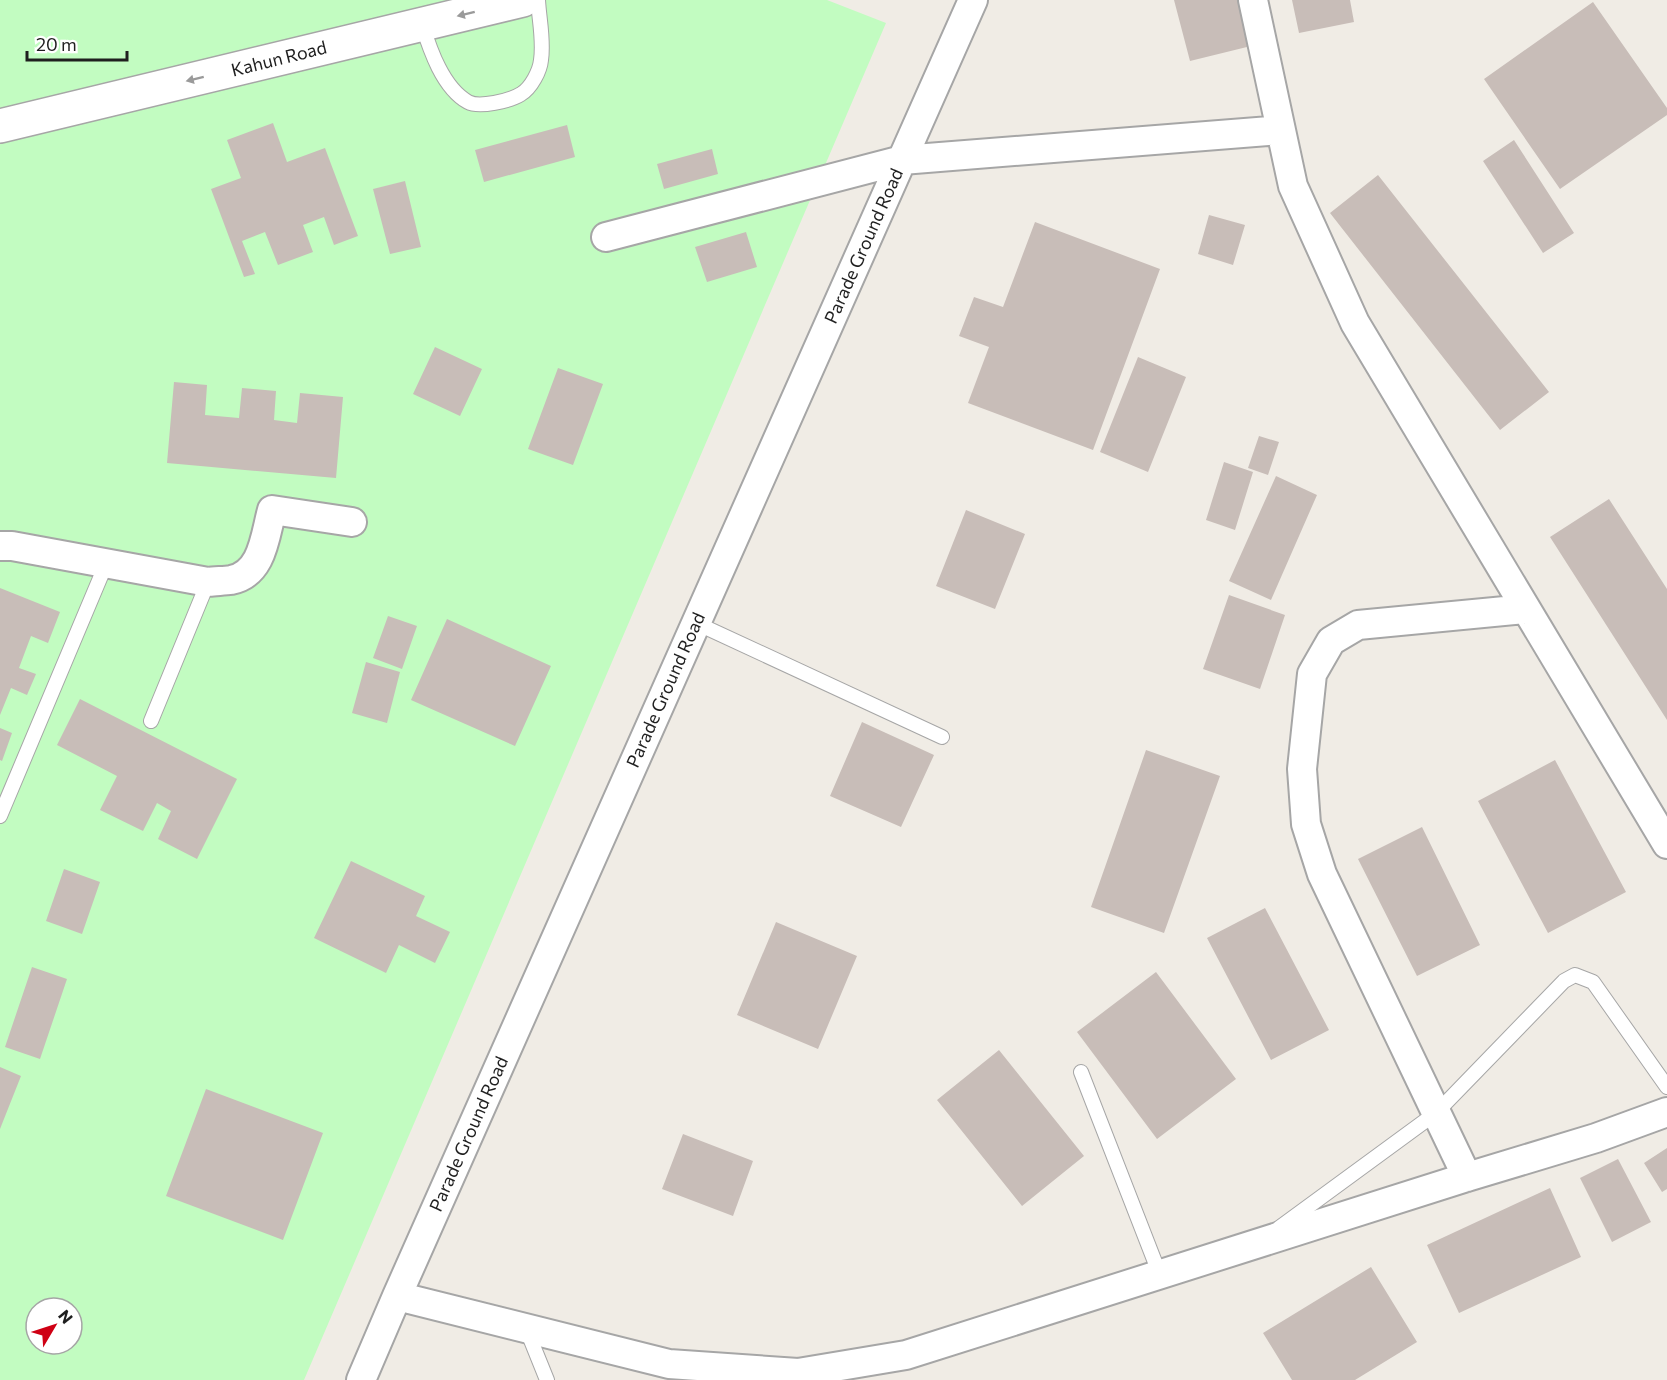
<svg xmlns="http://www.w3.org/2000/svg" width="1667" height="1380" font-family="Commissioner,sans-serif">
<style>
.park{fill:#c2fcc1;fill-rule:evenodd}
.building{fill:#c8bdb8}
.lines{fill:none;stroke-linecap:round;stroke-linejoin:round}
.service-casing{stroke:#a6a6a6;stroke-width:16}
.minor-casing{stroke:#a6a6a6;stroke-width:32}
.tertiary-casing{stroke:#a6a6a6;stroke-width:36}
.service{stroke:#fff;stroke-width:14}
.minor{stroke:#fff;stroke-width:28}
.tertiary{stroke:#fff;stroke-width:33}
.oneway{fill:#9a9a9a}
.labels{text-anchor:middle;stroke-width:4.5;stroke-linejoin:round;paint-order:stroke}
.street-label{font-size:18px;fill:#1f1f1f;stroke:#fff}
</style>
<rect width="100%" height="100%" fill="#f0ece5"/>
<path class="park" d="M0,0H827L886,23L304,1380H0ZM36,1308H72V1344H36Z"/>
<path class="building" d="M1174,0H1240L1251,46L1190,61Z
M1292,0H1350L1354,22L1299,33Z
M1593,2L1667,108V115L1560,189L1484,79Z
M273,123L287,162L325,148L358,236L334,245L324,217L303,225L313,252L278,265L265,232L242,241L255,274L244,277L211,189L241,178L227,140Z
M567,125L575,157L484,182L475,150Z
M1514,140L1574,233L1543,253L1483,161Z
M712,149L718,174L664,189L657,164Z
M1378,175L1549,392L1500,430L1330,213Z
M405,181L421,247L390,254L373,189Z
M1209,215L1245,225L1233,265L1198,254Z
M1035,222L1160,269L1093,450L968,403L989,347L959,336L974,297L1003,307Z
M746,232L757,267L707,282L695,247Z
M435,347L482,369L460,416L413,394Z
M1138,357L1186,377L1148,472L1100,452Z
M558,368L603,384L573,465L528,449Z
M174,382L207,385L205,415L239,418L242,388L276,391L274,420L297,423L300,393L343,397L336,478L167,463Z
M1259,436L1279,442L1268,475L1248,468Z
M1224,462L1253,472L1235,530L1206,520Z
M1276,476L1317,495L1271,600L1229,581Z
M1609,499L1667,589V720L1550,537Z
M966,510L1025,534L995,609L936,586Z
M0,588L60,612L48,643L31,636L19,668L36,674L27,695L11,688L0,715Z
M1229,595L1285,615L1260,689L1203,669Z
M388,616L417,626L402,669L373,658Z
M447,619L551,666L515,746L411,700Z
M366,662L400,672L387,723L352,713Z
M80,699L237,779L197,859L158,839L171,811L157,803L143,831L100,810L117,776L57,745Z
M862,722L934,755L901,827L830,796Z
M0,728L12,733L2,761L0,760Z
M1146,750L1220,776L1164,933L1091,907Z
M1555,760L1626,892L1548,933L1478,801Z
M1422,827L1480,945L1417,976L1358,859Z
M351,861L425,896L416,916L450,932L435,963L399,945L386,973L314,938Z
M64,869L100,882L82,934L46,921Z
M1265,908L1329,1030L1271,1060L1207,938Z
M776,922L857,956L818,1049L737,1015Z
M32,967L67,979L40,1059L5,1047Z
M1156,972L1236,1079L1157,1139L1077,1032Z
M999,1050L1084,1156L1022,1206L937,1100Z
M0,1067L21,1076L0,1129Z
M206,1089L323,1133L283,1240L166,1196Z
M683,1134L753,1161L733,1216L662,1189Z
M1667,1148V1189L1662,1192L1644,1163Z
M1618,1159L1651,1222L1612,1242L1580,1178Z
M1550,1188L1581,1257L1459,1313L1427,1245Z
M1371,1267L1417,1342L1355,1380H1292L1263,1333Z"/>
<g class="lines">
<g class="service-casing">
<path id="service" d="M422,24C430,50 443,88 468,102C479,108 510,101 521,94C531,88 540,71 541,60C544,40 539,19 538,0
M696,623L942,737
M151,721L208,582
M0,816L106,564
M1081,1072L1160,1275
M1279,1228L1436,1113L1564,981L1575,975L1593,982L1667,1087
M526,1328L547,1380"/>
</g>
<g class="minor-casing">
<path id="minor" d="M1253,0L1293,186L1355,323L1667,844
M606,237L902,160L1281,130
M0,546H12L208,582C215,581 224,581 231,580C263,574 265,535 272,510L352,522
M1467,1177L1322,874L1306,824L1302,769L1312,674L1331,641L1358,625L1526,609
M397,1296L669,1364L798,1373L906,1355L1467,1177L1596,1138L1667,1112
M361,1380L397,1296L973,0"/>
</g>
<g class="tertiary-casing">
<path id="tertiary" d="M0,126L523,0"/>
</g>
<use href="#service" class="service"/>
<use href="#minor" class="minor"/>
<use href="#tertiary" class="tertiary"/>
</g>
<defs><path id="oneway-solid" d="M-6-.8H1V-3.2L6.5 0L1 3.2V.8H-6Z" transform="scale(1.5)"/></defs>
<g class="oneway">
<use href="#oneway-solid" transform="translate(466 14) rotate(166)"/>
<use href="#oneway-solid" transform="translate(195 79) rotate(166)"/>
</g>
<g class="labels">
<g class="street-label">
<text transform="translate(279 59) rotate(-14)" y="6">Kahun Road</text>
<text transform="translate(864 246) rotate(-66)" y="6">Parade Ground Road</text>
<text transform="translate(666 690) rotate(-66)" y="6">Parade Ground Road</text>
<text transform="translate(469 1134) rotate(-66)" y="6">Parade Ground Road</text>
</g>
</g>
<g transform="translate(54 1326) rotate(51)"><circle r="28" fill="#ffffff" stroke="#a5a5a5" stroke-width="1.5"/>
<path d="M0-4.5L10 22L0 15L-10 22Z" fill="#cf0014"/>
<text y="-9" font-size="16" font-weight="bold" text-anchor="middle" fill="#1f1f1f">N</text>
</g>
<path d="M27 51v9h100v-9" fill="none" stroke="#1f1f1f" stroke-width="3"/>
<text x="36" y="51" font-size="18" fill="#1f1f1f" stroke="#ffffff" stroke-width="4.5" paint-order="stroke">20 m</text>
</svg>
